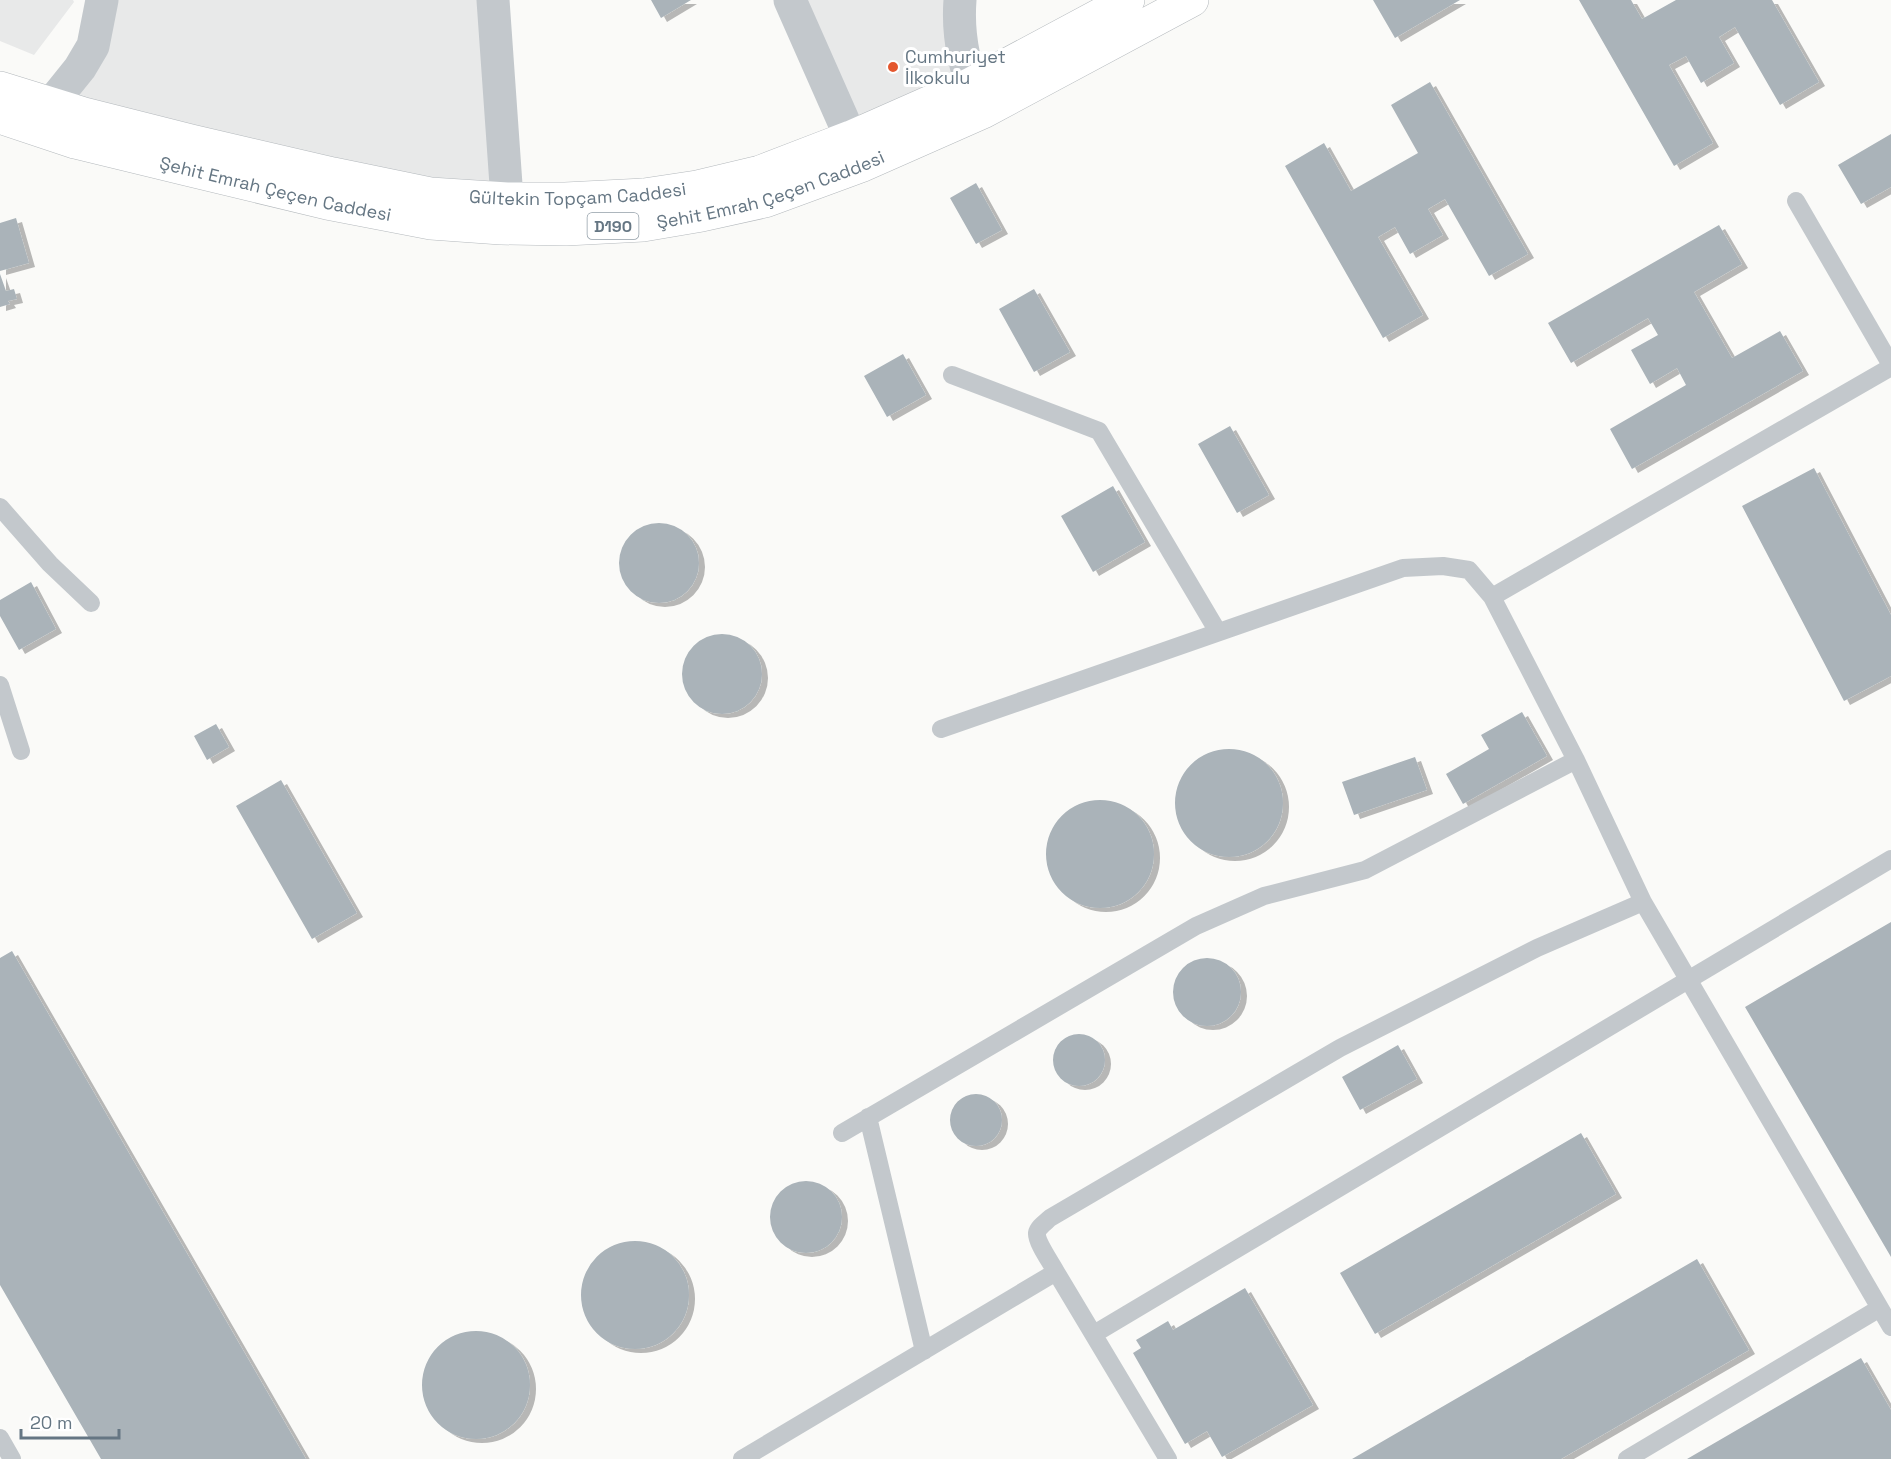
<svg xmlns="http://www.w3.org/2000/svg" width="1891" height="1459" font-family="'Space Grotesk',sans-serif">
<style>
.built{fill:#e8e9e9}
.building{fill:#aab3b9;filter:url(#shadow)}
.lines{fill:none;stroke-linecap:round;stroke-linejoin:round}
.highway-casing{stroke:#b4b9bd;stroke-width:34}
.lane{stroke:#c3c8cc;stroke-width:18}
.street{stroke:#c3c8cc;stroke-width:33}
.highway{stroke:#fff;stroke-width:33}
.poi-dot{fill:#e4572e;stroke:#fff;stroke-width:2}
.labels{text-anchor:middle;stroke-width:6;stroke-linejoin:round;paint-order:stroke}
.shield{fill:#fff;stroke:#939fa8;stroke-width:1.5}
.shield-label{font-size:16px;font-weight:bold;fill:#657683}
.poi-label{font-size:18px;fill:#657683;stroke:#fff;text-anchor:start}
.street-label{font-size:18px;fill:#657683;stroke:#fff}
</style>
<defs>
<filter id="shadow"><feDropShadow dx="6" dy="4" stdDeviation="0" flood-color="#0004"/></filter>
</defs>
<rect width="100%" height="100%" fill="#fafaf8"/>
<path class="built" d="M0,0H73L74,2L34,55L0,41Z
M102,0H493L507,199L51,104Z
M790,0H960L971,84L851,137Z"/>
<path class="building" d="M651,0H691L661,18Z
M1373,0H1460L1395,38Z
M1579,0H1631L1642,19L1676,0H1772L1819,82L1780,105L1735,27L1719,37L1734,63L1701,83L1686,56L1669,65L1713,143L1674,166Z
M1430,82L1528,254L1489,276L1445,199L1428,209L1443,235L1410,254L1395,227L1378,237L1423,315L1383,338L1285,166L1324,143L1351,191L1418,153L1391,105Z
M1891,134V187L1861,204L1838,165Z
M976,183L1002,230L976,244L950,198Z
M16,218L29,263L0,271V223Z
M1719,225L1742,264L1694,292L1732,358L1780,331L1803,371L1632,469L1610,429L1686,385L1677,368L1650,384L1631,350L1658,335L1648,318L1571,363L1548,323Z
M0,274L6,291L14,289L17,299L8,301L10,304L0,307Z
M1034,289L1070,352L1034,372L999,309Z
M903,354L926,395L887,417L864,376Z
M1230,426L1269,495L1237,513L1198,444Z
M1814,468L1891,615V676L1844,701L1742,506Z
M1113,486L1145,542L1093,572L1061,516Z
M619 563a40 40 0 1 1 80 0a40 40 0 1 1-80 0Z
M31,582L56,629L19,650L0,616V600Z
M682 674a40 40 0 1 1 80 0a40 40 0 1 1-80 0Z
M1522,712L1547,756L1463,804L1446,774L1489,749L1481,735Z
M216,724L229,747L207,760L194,736Z
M1175 803a54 54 0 1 1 108 0a54 54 0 1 1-108 0Z
M1415,757L1427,790L1354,815L1342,782Z
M281,780L357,913L312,939L236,806Z
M1046 854a54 54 0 1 1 108 0a54 54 0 1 1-108 0Z
M1891,922V1257L1745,1007Z
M12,951L306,1459H101L0,1285V958Z
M1173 992a34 34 0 1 1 68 0a34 34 0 1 1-68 0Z
M1053 1060a26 26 0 1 1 52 0a26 26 0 1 1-52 0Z
M1398,1045L1417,1079L1360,1110L1342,1077Z
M950 1120a26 26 0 1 1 52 0a26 26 0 1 1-52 0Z
M1581,1133L1616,1194L1375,1334L1340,1273Z
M770 1217a36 36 0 1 1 72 0a36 36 0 1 1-72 0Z
M581 1295a54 54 0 1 1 108 0a54 54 0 1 1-108 0Z
M1697,1259L1749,1350L1561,1459H1352Z
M1245,1288L1313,1405L1222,1457L1207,1431L1185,1444L1133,1353L1141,1348L1136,1340L1168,1321L1173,1330Z
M422 1385a54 54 0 1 1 108 0a54 54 0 1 1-108 0Z
M1861,1358L1891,1410V1459H1687Z"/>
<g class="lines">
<g class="highway-casing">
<g id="highway">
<path id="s1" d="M0,88L84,114L191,141L333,174L430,194L507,199H565L644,195L697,187L760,172L851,137L971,84L1128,0"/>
<path id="s2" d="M0,117L75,142L186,169L327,203L431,223L501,228L566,229L643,225L702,215L765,201L863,165L983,112L1192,0"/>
</g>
</g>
<path class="lane" d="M1796,201L1891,365
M952,375L1099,431L1218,632
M0,507L50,564L91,603
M1492,597L1891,367
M0,685L21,751
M941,729L1403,568L1443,566L1469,570L1492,597L1576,760L1643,902L1891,1327
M868,1117L924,1351
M842,1133L1196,926L1264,896L1365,870L1576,760
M1056,1272C1052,1264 1036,1242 1037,1233C1038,1227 1046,1222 1050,1218L1340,1048L1537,948L1643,902
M1094,1334L1891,859
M0,1438L12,1459
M742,1459L1056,1272L1168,1459
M1627,1459L1880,1308"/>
<path class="street" d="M493,0L507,199
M790,0L862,163
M960,0C957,39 966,73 981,109
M51,104L80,68L93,46L102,0"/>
<use href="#highway" class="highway"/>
</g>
<circle class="poi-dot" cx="893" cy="67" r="6"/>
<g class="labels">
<rect class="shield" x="587.5" y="213" width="51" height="26" rx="4.5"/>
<g class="shield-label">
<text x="613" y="232">D190</text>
</g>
<g class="poi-label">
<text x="905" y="63">Cumhuriyet<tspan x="905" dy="21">İlkokulu</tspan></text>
</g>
<g class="street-label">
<text dy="6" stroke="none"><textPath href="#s2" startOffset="789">Şehit Emrah Çeçen Caddesi</textPath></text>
<text dy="6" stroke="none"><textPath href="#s2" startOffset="285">Şehit Emrah Çeçen Caddesi</textPath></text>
<text dy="6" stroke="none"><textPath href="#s1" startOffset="591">Gültekin Topçam Caddesi</textPath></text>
</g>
</g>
<path d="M21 1429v9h98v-9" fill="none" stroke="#657683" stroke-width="3"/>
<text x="30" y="1429" font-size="18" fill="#657683" stroke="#ffffff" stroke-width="4.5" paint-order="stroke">20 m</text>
</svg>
